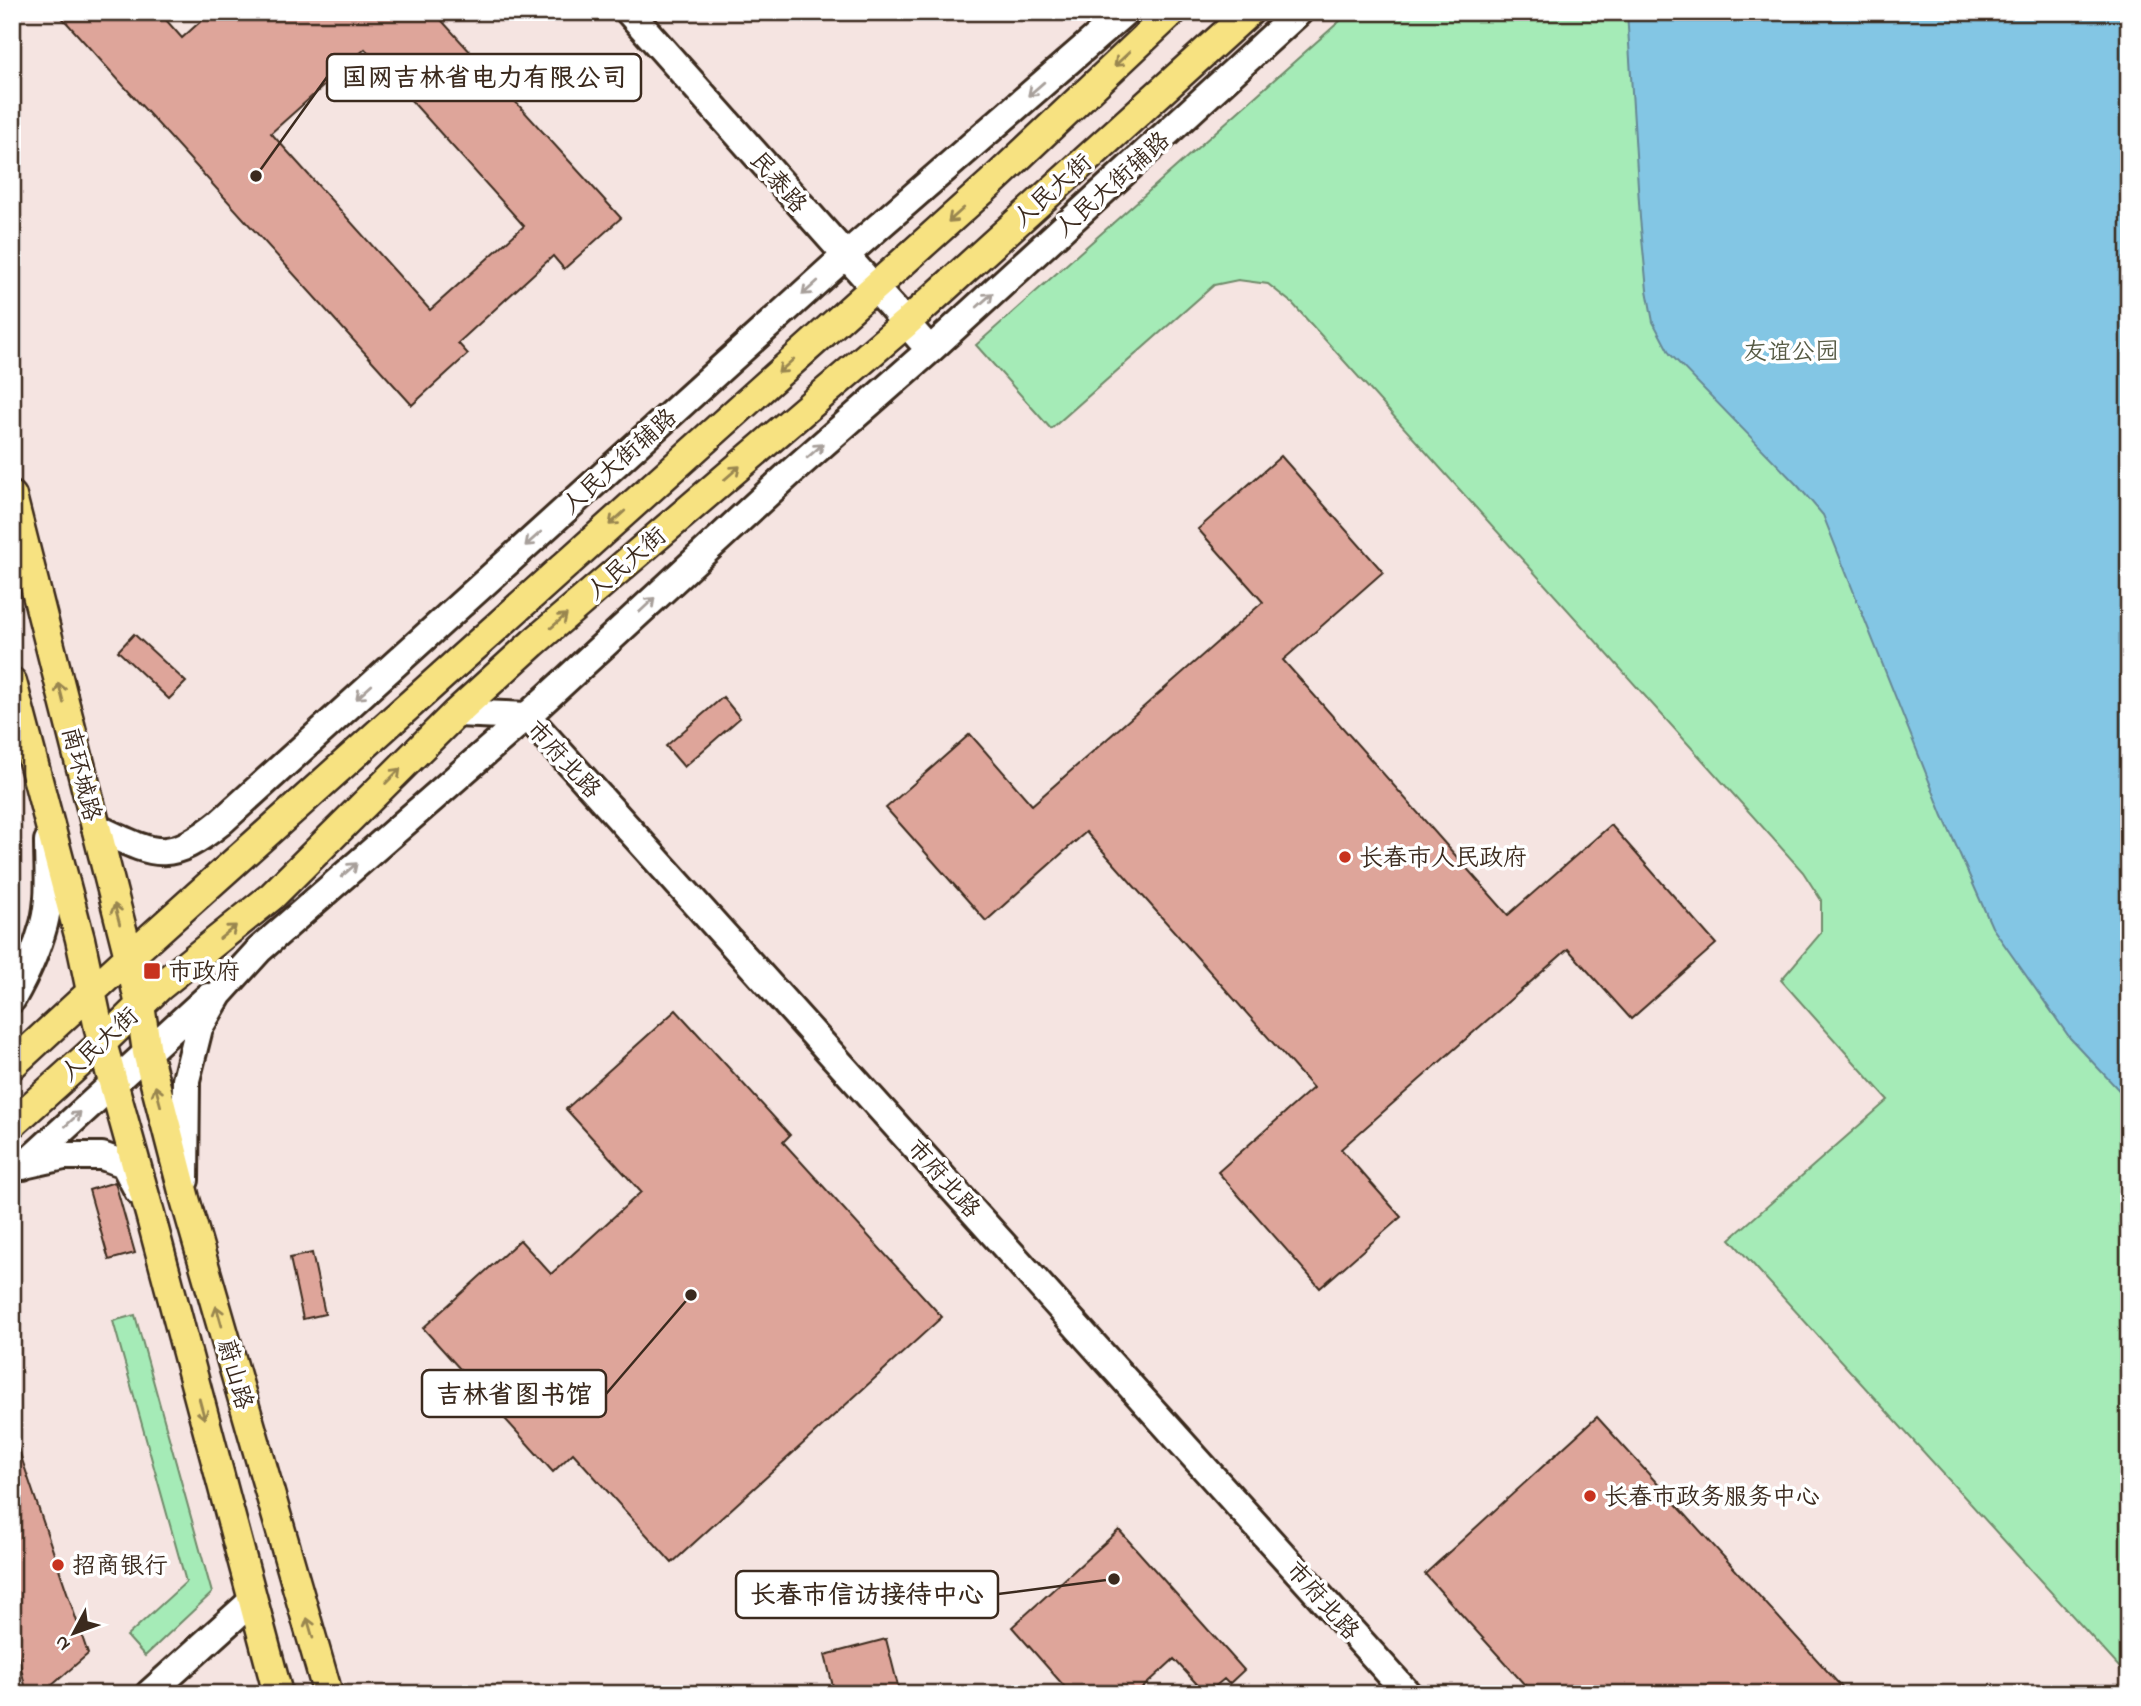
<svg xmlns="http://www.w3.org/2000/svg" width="2141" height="1706" font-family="'Indie Flower','LXGW WenKai TC',sans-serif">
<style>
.green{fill:#a5ebb7;stroke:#708a6a;stroke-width:2}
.water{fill:#83c6e4;stroke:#668895;stroke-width:2}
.building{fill:#dea59a;stroke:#3b2a1e;stroke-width:2;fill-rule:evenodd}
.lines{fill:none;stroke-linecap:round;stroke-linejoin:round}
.secondary-casing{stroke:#3b2a1e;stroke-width:32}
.primary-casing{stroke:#3b2a1e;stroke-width:33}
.secondary{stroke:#fff;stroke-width:26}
.primary{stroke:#f7e281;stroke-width:28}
.oneway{stroke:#998650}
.oneway2{stroke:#a79f9a}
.poi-dot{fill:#c8321e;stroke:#fff;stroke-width:2.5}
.labels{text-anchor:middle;stroke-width:7;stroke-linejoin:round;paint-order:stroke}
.street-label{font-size:24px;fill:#3b2a1e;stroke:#fff}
.park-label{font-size:24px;fill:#565a44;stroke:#fff}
.poi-label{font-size:24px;fill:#3b2a1e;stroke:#fff;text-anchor:start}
.leader{fill:none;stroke:#3b2a1e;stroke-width:2.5}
.callout-dot{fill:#3b2a1e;stroke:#fff;stroke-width:2.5}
.callout{fill:#fff;stroke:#3b2a1e;stroke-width:2.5}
.callout-label{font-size:26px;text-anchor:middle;font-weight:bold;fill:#3b2a1e}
</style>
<rect width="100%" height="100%" fill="#f5e4e1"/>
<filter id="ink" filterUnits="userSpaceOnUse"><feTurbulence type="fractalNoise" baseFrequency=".0143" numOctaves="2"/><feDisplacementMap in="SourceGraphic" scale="14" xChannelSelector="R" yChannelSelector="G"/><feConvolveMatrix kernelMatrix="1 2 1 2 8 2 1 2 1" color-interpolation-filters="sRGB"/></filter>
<g filter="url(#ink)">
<path class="green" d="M1350,12H2129V1678L1730,1239L1888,1100L1781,980L1821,933V900L1803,872L1293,304L1268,284L1238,280L1214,285L1051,429L976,345Z
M12,863L20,895L16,938L12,947Z
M135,1315L212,1593L145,1656L127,1636L186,1582L113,1321Z"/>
<path class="water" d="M1627,12H2129V1101L2070,1038L1992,927L1943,816L1823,515L1798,486L1670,354L1653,322L1647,290L1640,218Z"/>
<path class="building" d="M57,12H159L182,38L211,12H434L621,218L564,269L553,256L458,343L468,354L412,405ZM365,49L524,226L430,310L271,133Z
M1281,456L1383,572L1283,660L1508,915L1611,825L1716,944L1631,1019L1568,949L1341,1149L1401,1217L1320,1288L1218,1172L1313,1088L1086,832L986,921L886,808L970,734L1032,805L1263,602L1198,529Z
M134,634L186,682L169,699L118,651Z
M723,697L740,718L684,767L666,746Z
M676,1010L790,1135L783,1142L942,1317L672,1563L573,1453L553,1472L423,1328L520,1240L551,1274L641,1192L566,1109Z
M115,1182L135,1253L109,1260L89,1190Z
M312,1253L325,1314L303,1319L290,1258Z
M1597,1417L1848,1694H1533L1425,1574Z
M12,1439H15L88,1654L42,1694H27L12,1630Z
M1119,1530L1244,1670L1229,1684L1224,1679L1206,1694L1174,1659L1136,1694H1071L1012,1627Z
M886,1639L900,1694H835L825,1655Z"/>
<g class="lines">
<g class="secondary-casing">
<path id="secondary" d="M629,12L930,350
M456,713L527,716L1408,1694
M95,827C154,854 166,866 221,822L845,256L1125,12
M12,999C25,976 37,950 44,924C51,897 48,868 48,841
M24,1165L64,1156H102L124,1164L138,1191
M23,1166L208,997
M185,1180L186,1080L199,1028L219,994L259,950L527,716L789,474L930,350L1299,12
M149,1694L252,1601"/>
</g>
<g class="primary-casing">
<path id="primary" d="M12,496L129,957L140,1005L147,1052L185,1199L328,1694
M12,682L80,939L102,1043L150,1214L278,1694
M12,1065L129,957L991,183L1172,12
M12,1124L102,1043L159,987L272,896L456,713L533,643L906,323L1249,12"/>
</g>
<use href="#secondary" class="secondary"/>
<use href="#primary" class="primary"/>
</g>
<defs><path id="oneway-shaft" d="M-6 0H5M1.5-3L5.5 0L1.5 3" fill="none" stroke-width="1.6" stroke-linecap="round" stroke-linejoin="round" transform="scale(1.75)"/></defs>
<g class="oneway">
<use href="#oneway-shaft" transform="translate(1122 59) rotate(137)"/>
<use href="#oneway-shaft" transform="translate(956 215) rotate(138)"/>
<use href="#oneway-shaft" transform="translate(786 366) rotate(138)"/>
<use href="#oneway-shaft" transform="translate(732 473) rotate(-41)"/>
<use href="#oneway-shaft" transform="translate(617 518) rotate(138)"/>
<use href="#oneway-shaft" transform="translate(559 621) rotate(-41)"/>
<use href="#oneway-shaft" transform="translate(61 693) rotate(-104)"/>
<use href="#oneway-shaft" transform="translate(393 776) rotate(-45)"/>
<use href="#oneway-shaft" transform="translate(117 914) rotate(-105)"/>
<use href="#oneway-shaft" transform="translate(228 932) rotate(-39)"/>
<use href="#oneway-shaft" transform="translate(158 1096) rotate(-105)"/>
<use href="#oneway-shaft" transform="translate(219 1316) rotate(-106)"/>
<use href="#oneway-shaft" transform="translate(202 1409) rotate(75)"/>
<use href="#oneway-shaft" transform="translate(310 1628) rotate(-106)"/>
</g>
<g class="oneway2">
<use href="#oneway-shaft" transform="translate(1036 89) rotate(139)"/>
<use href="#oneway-shaft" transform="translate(810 288) rotate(138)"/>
<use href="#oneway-shaft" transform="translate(985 300) rotate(-42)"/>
<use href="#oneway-shaft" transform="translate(815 451) rotate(-41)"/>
<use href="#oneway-shaft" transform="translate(533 539) rotate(138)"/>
<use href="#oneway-shaft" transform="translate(647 605) rotate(-43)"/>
<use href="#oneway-shaft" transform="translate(364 692) rotate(138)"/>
<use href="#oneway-shaft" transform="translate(349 870) rotate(-41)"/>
<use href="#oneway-shaft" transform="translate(73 1119) rotate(-43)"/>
</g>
</g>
<g class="poi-dot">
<circle cx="1345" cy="857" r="7"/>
<rect x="143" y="962" width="18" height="18" rx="3.5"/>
<circle cx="1590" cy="1496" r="7"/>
<circle cx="58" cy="1565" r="7"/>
</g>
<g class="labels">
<g class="street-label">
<text transform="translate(779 182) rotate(49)" y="8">民泰路</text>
<text transform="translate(1112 184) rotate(-42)" y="8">人民大街辅路</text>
<text transform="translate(1052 190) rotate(-42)" y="8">人民大街</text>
<text transform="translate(619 461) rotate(-42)" y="8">人民大街辅路</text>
<text transform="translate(626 563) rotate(-41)" y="8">人民大街</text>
<text transform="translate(564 759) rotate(47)" y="8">市府北路</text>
<text transform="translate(82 774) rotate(76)" y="8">南环城路</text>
<text transform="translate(99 1044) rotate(-43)" y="8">人民大街</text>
<text transform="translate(944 1178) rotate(48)" y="8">市府北路</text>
<text transform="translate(236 1374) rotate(74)" y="8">蔚山路</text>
<text transform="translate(1323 1600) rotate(48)" y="8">市府北路</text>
</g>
<g class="park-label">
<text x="1791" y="359">友谊公园</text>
</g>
<g class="poi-label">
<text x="1359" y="865">长春市人民政府</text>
<text x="168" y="979">市政府</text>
<text x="1604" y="1504">长春市政务服务中心</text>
<text x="72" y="1573">招商银行</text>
</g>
</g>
<path class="leader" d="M256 176L327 77M691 1295L606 1394M1114 1579L998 1594"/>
<g class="callout-dot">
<circle cx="256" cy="176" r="7"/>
<circle cx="691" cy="1295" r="7"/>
<circle cx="1114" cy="1579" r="7"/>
</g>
<g class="callout">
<rect x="327" y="54" width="314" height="47" rx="7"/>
<rect x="422" y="1370" width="184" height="47" rx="7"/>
<rect x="736" y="1571" width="262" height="47" rx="7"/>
</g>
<g class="callout-label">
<text x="484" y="86">国网吉林省电力有限公司</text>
<text x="514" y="1403">吉林省图书馆</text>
<text x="867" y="1603">长春市信访接待中心</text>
</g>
<rect width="2141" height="1706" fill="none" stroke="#fff" stroke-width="42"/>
<rect x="21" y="21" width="2099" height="1664" fill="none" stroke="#3b2a1e" stroke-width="2.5" filter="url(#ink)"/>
<g transform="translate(74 1633) rotate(229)" stroke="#ffffff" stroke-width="5" paint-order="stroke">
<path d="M0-5L12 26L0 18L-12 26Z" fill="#3b2a1e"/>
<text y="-10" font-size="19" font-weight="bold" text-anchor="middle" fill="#3b2a1e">N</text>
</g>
</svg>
